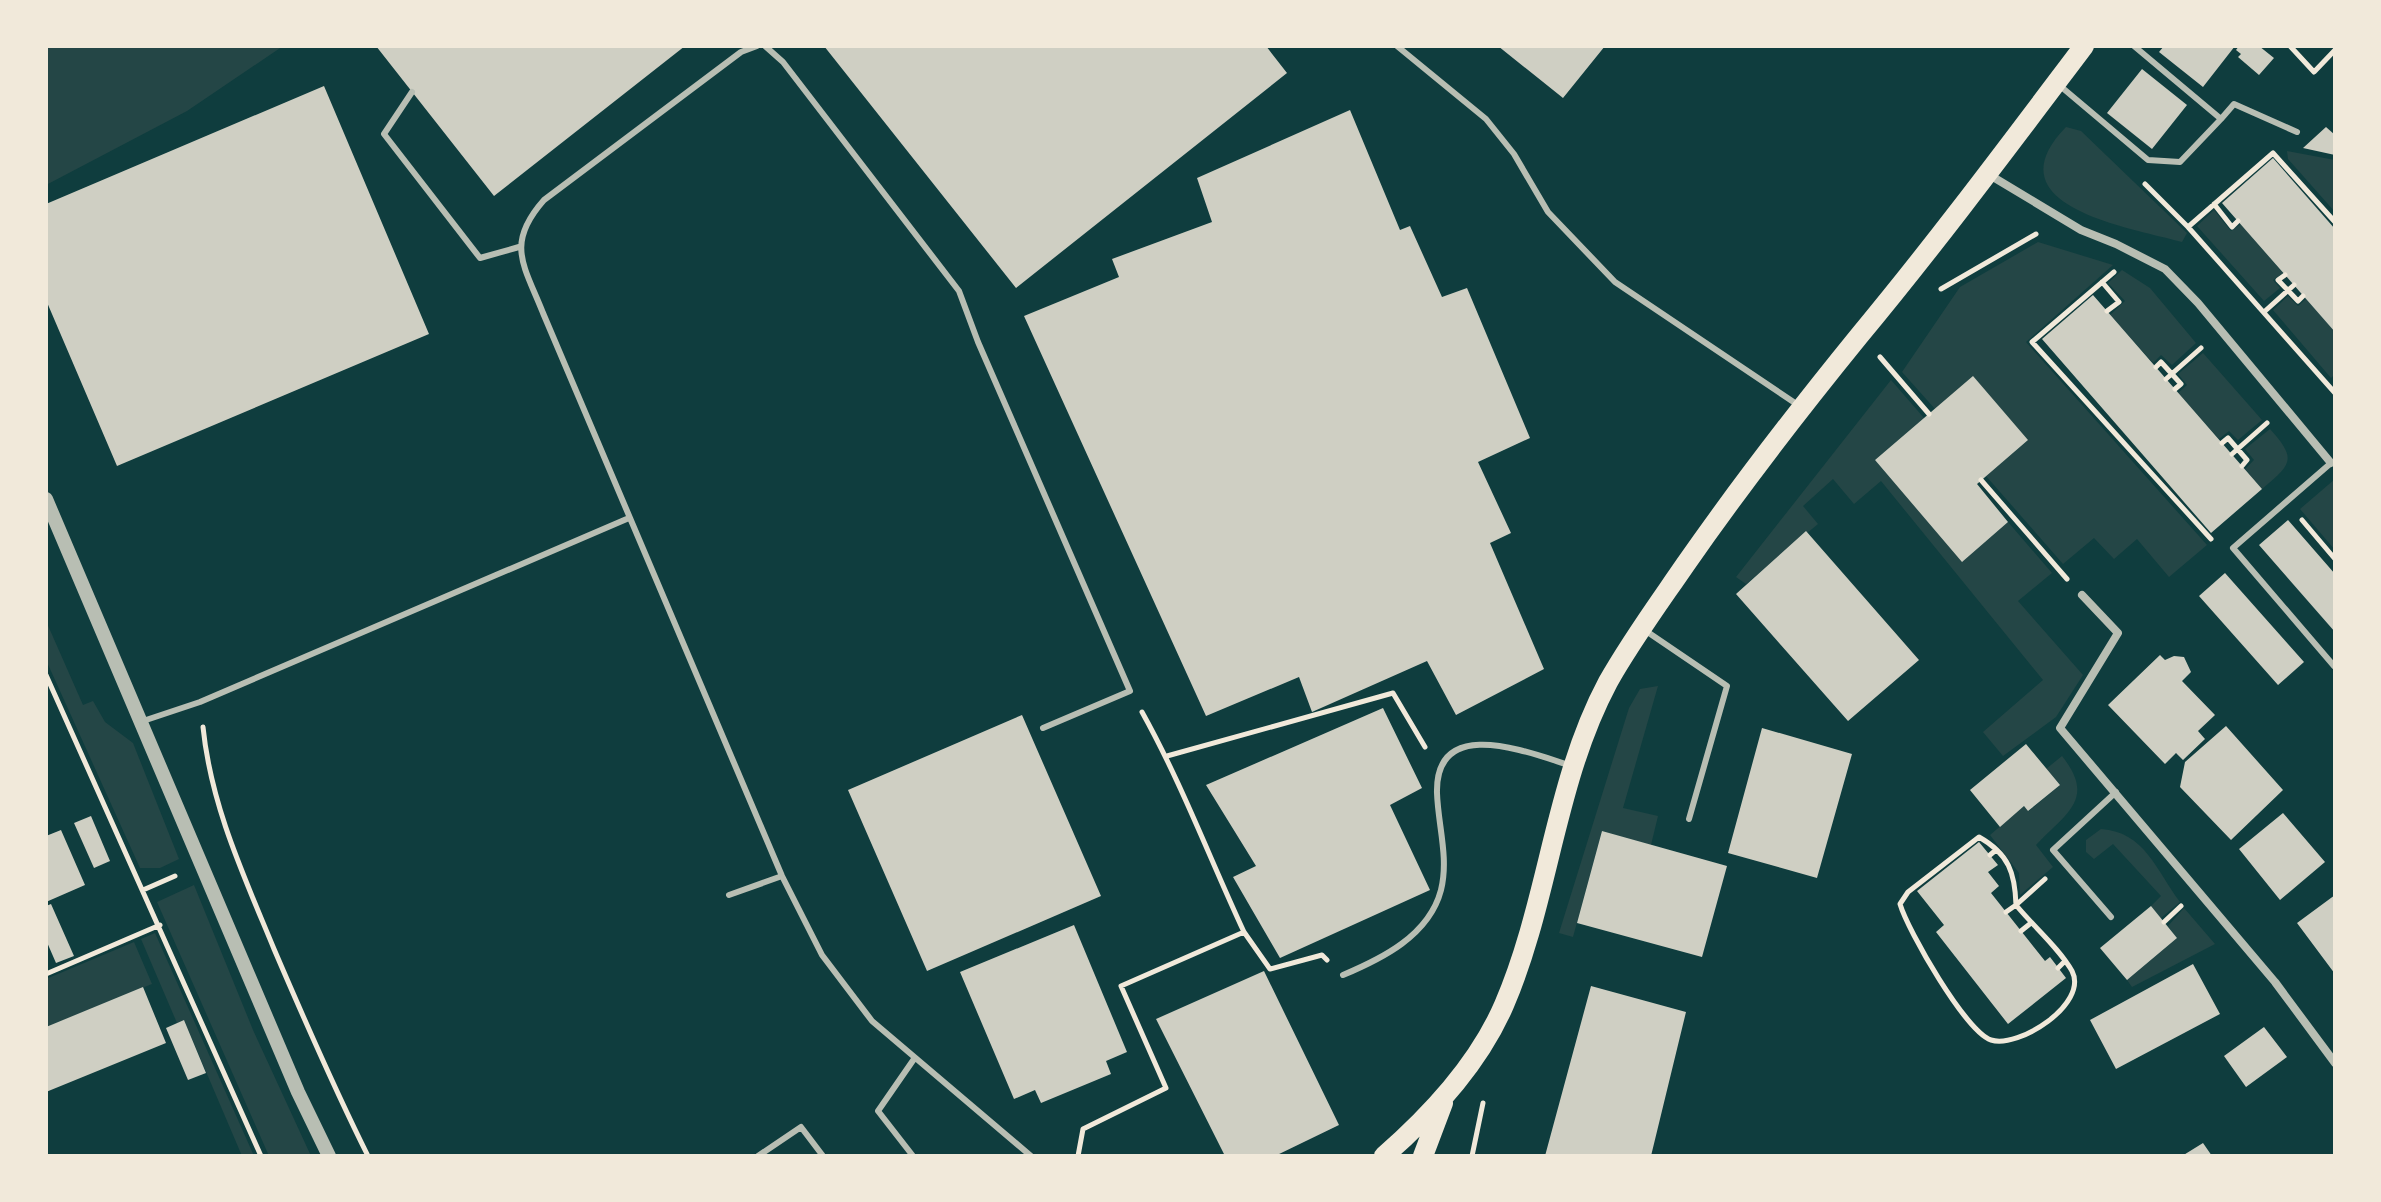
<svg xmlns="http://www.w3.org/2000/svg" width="2381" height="1202" font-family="'IBM Plex Sans',sans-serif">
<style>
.green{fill:#244646}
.building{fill:#cfcfc3}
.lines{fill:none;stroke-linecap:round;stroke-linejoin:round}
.path{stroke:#f1e9da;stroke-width:5}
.service{stroke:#b8beb3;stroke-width:6}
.minor{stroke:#b8beb3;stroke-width:8}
.tertiary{stroke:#b8beb3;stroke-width:14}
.primary{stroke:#f1e9da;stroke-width:20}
</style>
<rect width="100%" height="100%" fill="#0f3d3e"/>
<path class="green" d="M46,46H283L187,111L46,185Z
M2066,127L2081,131L2187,233L2182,242C2133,228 1988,207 2066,127Z
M2287,151L2335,160V212L2288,159Z
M2214,210L2231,231L2241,224L2283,273L2273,280L2280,288L2264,301L2197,226Z
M2038,242L2113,265L2026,342L2207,545L2169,577L2137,539L2114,559L2094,538L2063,564L1986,476L2028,440L1973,377L1935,409L1902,372L1960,287Z
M2122,270L2150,288L2196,343L2172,365L2161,355L2153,363L2110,315L2125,301L2108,283Z
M2288,296L2298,306L2306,299L2335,332V374L2331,378L2273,310Z
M2203,353L2262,420L2238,440L2229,431L2219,439L2178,393L2187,385L2178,374Z
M1891,380L1924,418L1875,460L1962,561L2008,522L2052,573L2018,601L2083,675L2056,717L2003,756L1983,732L2043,680L1881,481L1854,504L1833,479L1803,506L1818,524L1746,584L1736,577Z
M2270,429C2297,459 2292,464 2262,489L2245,469L2254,460L2245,449Z
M2335,479V550L2300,509Z
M46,621L83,705L93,701L105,722L133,743L179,859L160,868H140L46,660Z
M1658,686L1623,808L1658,816L1651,845L1602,831L1573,937L1559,933L1629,708L1640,689Z
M2062,756C2096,799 2067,812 2036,845L2053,867L2020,895L2019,873L1990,835L2024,806L2029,811L2059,786L2046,769Z
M2101,829C2145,832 2156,870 2180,902L2161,918L2151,906L2161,896L2113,844L2094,859L2086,852V840Z
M194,885L253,1030L311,1156H269L157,902Z
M2184,908L2215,944L2132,987L2127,980L2177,938L2168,926Z
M155,933L254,1156H242L184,1020L177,1023L141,939Z
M134,942L152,984L46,1027V979Z"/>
<path class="building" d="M376,46H685L494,196Z
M824,46H1266L1287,73L1016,288Z
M1498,46H1605L1563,98Z
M2164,46H2235L2203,87L2159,52Z
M2239,46H2259L2274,58L2259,75L2238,57L2241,54L2236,50Z
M2142,69L2187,105L2152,149L2107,113Z
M324,86L429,334L117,466L46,300V204Z
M1350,110L1400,230L1410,226L1442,297L1467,288L1530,438L1478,462L1511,533L1490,543L1544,669L1456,715L1427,661L1312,712L1299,677L1206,716L1024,316L1119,277L1112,259L1212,222L1197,178Z
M2326,127L2335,135V155L2303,148Z
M2273,158L2335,229V332L2222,203Z
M2093,295L2262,489L2211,533L2042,339Z
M1973,376L2028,440L1977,484L2008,522L1962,562L1875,460Z
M2288,520L2335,574V632L2259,545Z
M1806,531L1919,660L1848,721L1736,594Z
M2225,573L2304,662L2278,685L2199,596Z
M2160,655L2165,660L2174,656L2184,657L2191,672L2182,681L2215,715L2198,731L2205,739L2183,760L2176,753L2165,764L2108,705Z
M1383,708L1422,788L1390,805L1430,890L1280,958L1233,877L1256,866L1206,785Z
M1022,715L1101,896L927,971L848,790Z
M2226,726L2283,790L2231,840L2180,787L2185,762Z
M1762,728L1852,754L1817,878L1728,853Z
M2026,744L2060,785L2028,811L2024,806L2000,827L1970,790Z
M2283,813L2325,862L2280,900L2239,849Z
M91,816L110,861L94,868L74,823Z
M61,830L85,885L46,902V836Z
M1602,831L1727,866L1702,957L1577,923Z
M1979,842L1998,865L1988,872L1999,886L1991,893L2045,961L2050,957L2066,978L2008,1024L1936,932L1944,925L1917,891Z
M2335,895V974L2297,923Z
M51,904L74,956L56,963L46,940V906Z
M2151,906L2177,938L2127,980L2100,948Z
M1074,925L1127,1052L1106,1061L1111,1074L1041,1103L1035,1090L1014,1099L960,972Z
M2193,964L2220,1014L2116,1069L2090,1020Z
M1264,971L1339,1125L1275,1156H1225L1156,1019Z
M1591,986L1686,1012L1651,1156H1545Z
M143,987L166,1043L46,1092V1027Z
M184,1020L206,1073L188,1080L166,1028Z
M2264,1027L2287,1057L2246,1087L2224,1056Z
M2203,1143L2212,1156H2182Z"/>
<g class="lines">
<path class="path" d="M2290,46L2314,72L2335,50
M2145,184L2188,227L2335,393
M2214,204L2232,227L2238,221
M2188,227L2273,153L2335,222
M2114,272L2032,342L2211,539
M2285,275L2278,280L2298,301L2303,296
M2102,282L2119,302L2107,311
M1941,289L2036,234
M2264,312L2294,285
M1880,357L1929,414
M2156,367L2161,362L2181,384L2175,389
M2166,379L2201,348
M2222,443L2228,438L2247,460L2242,466
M2232,454L2267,423
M1981,480L2067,579
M2302,520L2335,559
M46,675L261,1156
M1142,712C1181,782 1210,859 1244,932
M203,727C211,806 244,876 274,949C304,1019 334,1088 368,1156
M1167,756L1393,693L1425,747
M1990,855L1996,850
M143,890L175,876
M2006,912L2016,905C2015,873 2009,854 1979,837L1908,892L1900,904C1908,931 1966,1032 1991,1040C2018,1049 2089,1004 2072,971C2059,948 2033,926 2016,905L2045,879
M2164,922L2181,906
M2021,931L2031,923
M2058,968L2064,962
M46,974L160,925
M1078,1156L1083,1129L1166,1088L1121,986L1244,932L1270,969L1322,955L1327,960
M1472,1156L1483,1103"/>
<path class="service" d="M757,46L741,52L544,200C505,244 524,265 543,313L782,876L822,955L872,1021L1031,1156
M765,46L783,62L959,291L978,342L1130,691L1043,728
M1397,46L1486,119L1514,154L1548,212L1615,282L1798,405
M2059,85L2148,160L2180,162L2221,119L2134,46
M412,92L384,134L480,258L519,247
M2221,119L2234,104L2297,132
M2331,463L2233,548L2334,666
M1646,631L1727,686L1689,819
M143,721L200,702L629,518
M729,895L782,876
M2111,917L2053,850L2116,792
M1343,975C1381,959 1429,936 1441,890C1449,858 1438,825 1437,793C1435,715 1527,752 1569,765
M758,1156L801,1127L823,1156
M913,1156L878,1111L914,1059"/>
<path class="minor" d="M1988,174L2081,230L2116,244L2165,269L2198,303L2331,463
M2082,595L2118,633L2060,728L2275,982L2335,1063"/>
<path class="tertiary" d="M46,499L298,1092L329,1156"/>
<path class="primary" d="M1384,1156C1431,1115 1479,1063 1504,1005C1549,901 1554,783 1608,682C1631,641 1659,603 1685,565C1740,486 1798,411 1859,336C1937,242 2010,144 2084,46
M1423,1156L1443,1103"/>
</g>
<rect width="2381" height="1202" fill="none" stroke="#f1e9da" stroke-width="96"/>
</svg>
